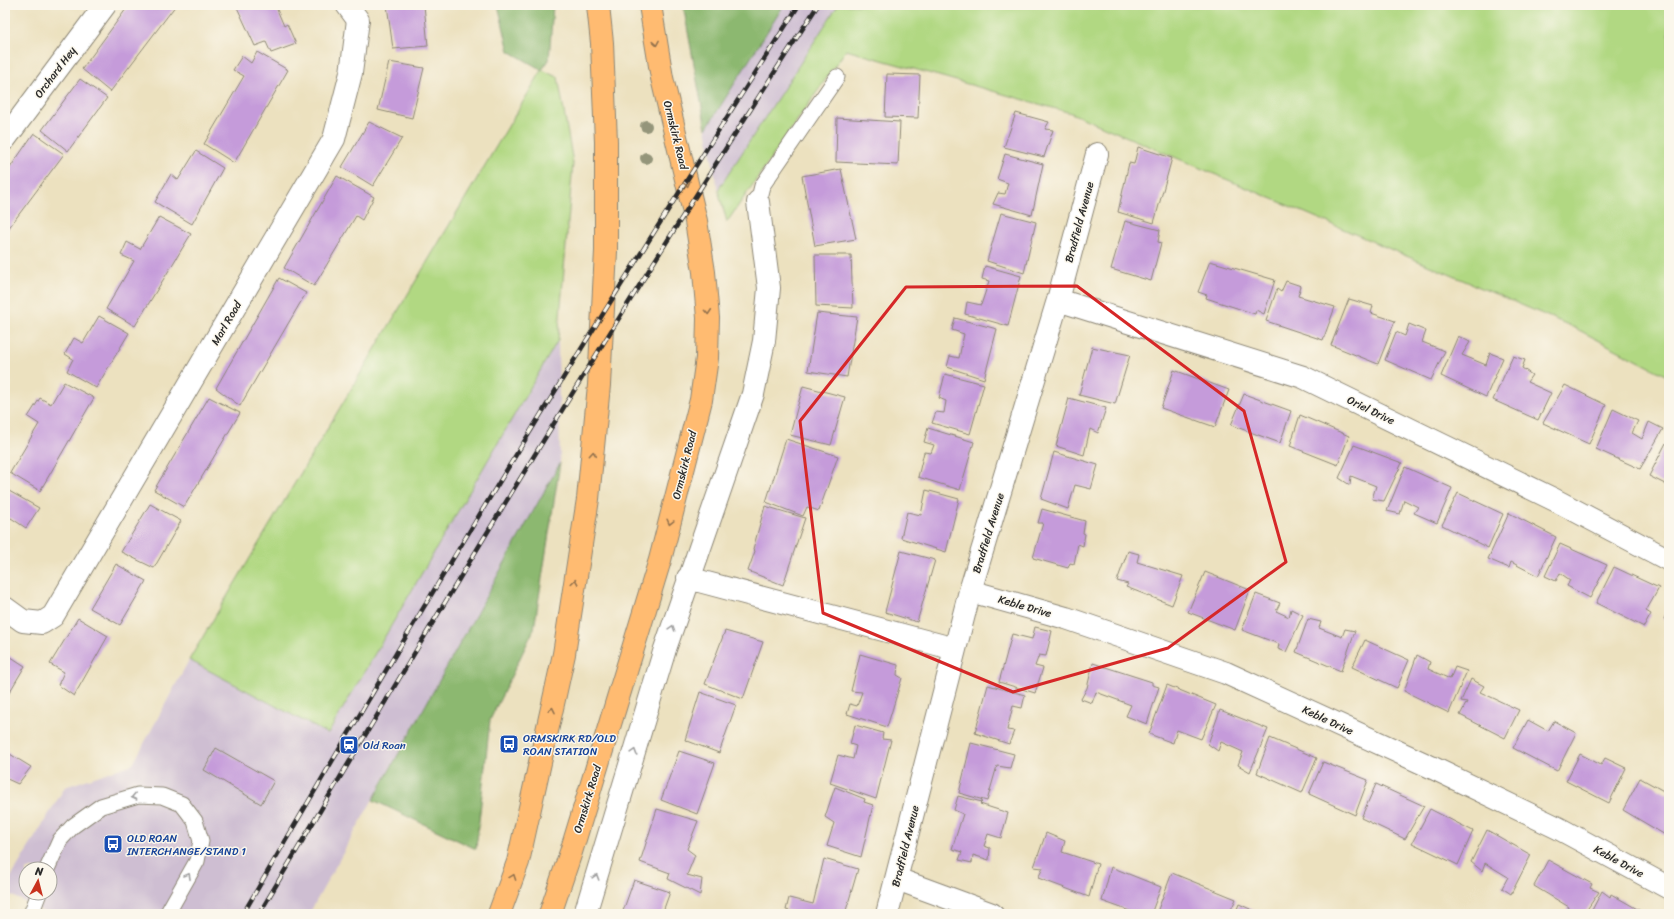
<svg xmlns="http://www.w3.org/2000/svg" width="1674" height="919" font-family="Sriracha,sans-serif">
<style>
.industrial{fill:#cebed2;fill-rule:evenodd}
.green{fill:#b1d882;stroke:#6e8256}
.forest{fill:#8cb870;stroke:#5c724e}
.building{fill:#c59bda}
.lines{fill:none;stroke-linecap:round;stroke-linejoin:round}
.service-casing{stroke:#8c8675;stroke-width:17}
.minor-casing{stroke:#8c8675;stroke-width:24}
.trunk-casing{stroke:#8c8675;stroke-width:24}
.service{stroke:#fff;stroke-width:15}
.minor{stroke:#fff;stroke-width:22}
.trunk{stroke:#ffbb71;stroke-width:22}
.rail-casing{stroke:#2b2b2b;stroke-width:4.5}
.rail{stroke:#fbf7ec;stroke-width:3;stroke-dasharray:9;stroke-linecap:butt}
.tree{fill:#94957a}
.oneway{stroke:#95734e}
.oneway2{stroke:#a0a0a0}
.marked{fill:none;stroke:#d62828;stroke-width:3;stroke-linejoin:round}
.labels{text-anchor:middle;stroke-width:3;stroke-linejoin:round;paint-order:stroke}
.street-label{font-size:11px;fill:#2b2b2b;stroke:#fbf7ec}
.transit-label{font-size:11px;fill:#164399;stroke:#fbf7ec;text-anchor:start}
</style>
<rect width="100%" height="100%" fill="#fbf7ec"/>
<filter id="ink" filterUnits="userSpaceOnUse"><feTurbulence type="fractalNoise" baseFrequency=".025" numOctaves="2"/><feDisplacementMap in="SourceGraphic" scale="8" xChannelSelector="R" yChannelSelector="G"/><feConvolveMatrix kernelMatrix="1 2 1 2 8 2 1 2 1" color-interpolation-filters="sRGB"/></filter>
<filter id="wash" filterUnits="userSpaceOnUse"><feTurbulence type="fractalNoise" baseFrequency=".012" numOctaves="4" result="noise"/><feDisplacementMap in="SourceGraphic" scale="16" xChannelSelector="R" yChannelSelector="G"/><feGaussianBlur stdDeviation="0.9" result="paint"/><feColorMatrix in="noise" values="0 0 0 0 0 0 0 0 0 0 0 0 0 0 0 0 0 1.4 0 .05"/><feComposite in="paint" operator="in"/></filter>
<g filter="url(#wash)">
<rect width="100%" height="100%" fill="#ece1bf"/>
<path class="industrial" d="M784,5H838L718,190L706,129Z
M558,340L560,463L309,914H48L5,892V887L65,787L133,764L189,660L329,733ZM26,869H50V893H26Z"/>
<path class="green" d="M838,5H1669V377L1573,327L1071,113L846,50L727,222L718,190Z
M542,70L558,77L573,163L558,340L328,734L189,660Z"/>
<path class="forest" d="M498,5H553L549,60L542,70L509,51Z
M683,5H784L706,129Z
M560,463L534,629L490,720L476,849L373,800Z"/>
<g id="blocks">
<path class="building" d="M129,5H176L110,92L82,69Z
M236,5H275L284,26L287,24L296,44L271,53L266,42L255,46Z
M387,5H424L428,46L393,49Z
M257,52L288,70L234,163L204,144L244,76L233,70L242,56L251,63Z
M389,62L424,68L412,118L378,110Z
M887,74L920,75L918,118L885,117Z
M80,79L107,98L68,151L42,130Z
M1016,113L1049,122L1045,129L1053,130L1044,157L1004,147Z
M837,118L900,122L898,165L836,162Z
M369,122L402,138L373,186L342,167Z
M34,133L64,154L5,233V175Z
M1138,147L1172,158L1154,223L1118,212L1129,163L1134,164Z
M196,151L223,168L192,224L155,202L171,174L178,180Z
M1005,154L1043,164L1032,215L993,204L998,193L1005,194L1008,183L997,179Z
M841,169L856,239L815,246L802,176Z
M337,176L374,197L362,220L356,216L314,286L284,268Z
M1001,213L1036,222L1024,273L987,261Z
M159,217L191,234L135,326L106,309L134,261L121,255L127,242L140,249Z
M1125,221L1160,230L1158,242L1161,243L1151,281L1111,269Z
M815,255H851L853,308L816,306Z
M1210,261L1275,280L1264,314L1256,310L1255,314L1206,298L1207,295L1198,292Z
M985,266L1021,276L1008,326L965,314L967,302L981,305L989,281L982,279Z
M279,278L306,293L240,406L216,388Z
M1286,281L1301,286L1298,296L1335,307L1323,340L1266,321L1277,289L1281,292Z
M1349,299L1373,306L1371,313L1395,321L1378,364L1331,345Z
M817,313L857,317L847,377L808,371Z
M99,316L129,333L96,388L67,371L73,359L65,354L74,338L83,343Z
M955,318L997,329L984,379L947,367L950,356L959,358L964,334L952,330Z
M1409,324L1426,331L1422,342L1445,351L1431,380L1385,360L1396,332L1405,336Z
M1458,336L1470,342L1462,355L1486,365L1490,353L1503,358L1486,397L1441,376Z
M1092,347L1130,355L1115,404L1079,395Z
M1513,356L1525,360L1522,368L1532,375L1527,382L1551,393L1538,420L1493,400Z
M1174,370L1229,390L1215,427L1161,408Z
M945,374L984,384L970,434L932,423L936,412L944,413L946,401L939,398Z
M64,382L94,398L40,491L10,473L39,424L28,417L40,398L51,404Z
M1565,385L1606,405L1589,444L1543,423Z
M803,386L845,397L831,445L790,435Z
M1244,394L1291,411L1280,443L1231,425Z
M209,397L240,413L184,507L154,490Z
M1069,398L1106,408L1098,433L1090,429L1084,455L1056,446Z
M1613,409L1638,421L1632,433L1642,439L1649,422L1663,429L1640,469L1596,449Z
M1300,415L1349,436L1338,465L1290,446Z
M928,428L974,442L960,490L918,477L924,452L931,453L934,445L924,442Z
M786,439L838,456L819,511L807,507L803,516L766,502Z
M1666,443L1669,444V486L1649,476Z
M1354,445L1402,463L1384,501L1372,499L1376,486L1351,476L1350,485L1339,478Z
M1054,452L1098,465L1091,489L1075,485L1068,509L1041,499Z
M1405,467L1452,488L1437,523L1414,513L1418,507L1404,500L1400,514L1387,511Z
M926,490L959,499L946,552L901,538L907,512L921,515Z
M9,491L39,508L26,528L11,518L5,519V495Z
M1458,493L1503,514L1488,548L1442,525Z
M150,504L181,521L154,568L121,552Z
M765,506L805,518L783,585L748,571L755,551L753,549Z
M1042,509L1085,521L1083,533L1085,534L1083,546L1078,544L1074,564L1070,563L1068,568L1033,558L1043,523H1038Z
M1509,513L1556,537L1538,576L1511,562L1509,568L1488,559Z
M1560,544L1607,565L1590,598L1567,586L1570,580L1560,573L1556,581L1545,576Z
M901,551L935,560L917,622L885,612Z
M1128,551L1139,554L1137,562L1183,576L1172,605L1126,587L1128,584L1117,581Z
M116,564L146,581L120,625L90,608Z
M1614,567L1659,588L1646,611L1651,614L1644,627L1596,603Z
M1205,572L1250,590L1235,630L1188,612Z
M1256,594L1280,603L1276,611L1289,617L1291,609L1303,615L1286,652L1278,649L1279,644L1242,630Z
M1669,608V622L1664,619Z
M78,618L108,636L74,696L58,685L64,672L50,664Z
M1308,619L1321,622L1319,628L1342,637L1345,629L1355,631L1341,671L1296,652Z
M1035,627L1052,631L1046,656L1039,655L1035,666L1043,668L1035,693L999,682L1012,634L1032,639Z
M725,631L763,642L743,699L705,684Z
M1365,640L1409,660L1397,688L1352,667Z
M5,653L25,666L6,698L5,697Z
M860,654L898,665L897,675L902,678L887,727L847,714L850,704L857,706L862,692L851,691Z
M1417,655L1430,662L1428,669L1450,679L1455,667L1467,671L1449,713L1404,691Z
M1093,663L1152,682V685L1159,687L1147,724L1126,716L1131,705L1096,692L1092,703L1081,699L1087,688Z
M1471,679L1484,686L1480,692L1519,710L1505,738L1460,715L1467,702L1461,701Z
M988,685L1025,695L1022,708L1013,706L1007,730L1014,731L1009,744L975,733Z
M1167,685L1216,705L1201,739L1177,730L1173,743L1149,734Z
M700,692L736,705L719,753L685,740Z
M1220,710L1268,729L1250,772L1238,765L1243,752L1221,742L1218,751L1208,744Z
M1528,720L1548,731L1554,721L1576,733L1557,771L1513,748Z
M855,725L883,733L882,739L891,740L876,799L830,783L838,755L853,759L856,746L850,744Z
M1270,738L1317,758L1302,793L1257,773Z
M971,743L1014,754L1010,768L997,766L987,801L959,793Z
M216,748L274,781L261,804L204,770Z
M5,751L31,767L18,784L5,778Z
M679,751L715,763L697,814L661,800Z
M1580,754L1601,765L1605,758L1626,768L1609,803L1566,781Z
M1323,762L1368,780L1355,815L1309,794Z
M1640,778L1669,794V831L1667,836L1623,810Z
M1376,784L1424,806L1405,839L1361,818Z
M835,787L865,799L864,802L873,805L861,857L827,846L834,823L825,817Z
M958,796L982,802L980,804L1008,813L1001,838L988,834L984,846L990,848L989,860L973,855L972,863L959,860L962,852L952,849L963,814L954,810Z
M657,809L698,821L687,849L695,855L687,875L702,879L700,895L668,879L670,873L640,862Z
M1430,809L1473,831L1458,865L1412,843Z
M1487,830L1531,855L1511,894L1502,888L1508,877L1485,863L1482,871L1471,862Z
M1046,833L1065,841L1062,852L1098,864L1089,897L1038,878L1043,868L1034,867Z
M824,859L858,869L845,914H801L786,910L789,898L813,904Z
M1548,860L1592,884L1590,888L1599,892L1584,914L1567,913L1569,907L1534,886Z
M1111,867L1161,887L1151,914H1138L1102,901Z
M1172,873L1236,899L1229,914H1161L1157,912Z
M634,880L670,892L662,914H622Z
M1602,891L1610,897L1611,894L1646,914H1590Z
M1239,904L1261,914H1235Z"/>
</g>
</g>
<g filter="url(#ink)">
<use href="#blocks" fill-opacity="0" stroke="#8c8675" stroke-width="1"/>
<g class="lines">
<g class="service-casing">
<path id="service" d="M758,202L762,186L837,77
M47,869L60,840L73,826L101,806L138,795L162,796L182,804L195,821L201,841L197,861L167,914
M31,914L39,893"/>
</g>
<g class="minor-casing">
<path id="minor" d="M5,139L105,5
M1058,300L1303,377L1555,500L1669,560
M688,578L955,649
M970,591L1066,618L1226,673L1431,767L1558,828L1669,888
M5,608L23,621L42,623L53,616L334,139L351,73L358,20L347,5
M897,879L992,914
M585,914L665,649L753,394L764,341L769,288L758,202
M887,914L970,591L1058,300L1097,154"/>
</g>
<g class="trunk-casing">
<path id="trunk" d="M499,914L518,862L564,654L588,499L599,385L606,251V142L602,43L598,5
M550,914L571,852L660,560L701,400L707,358L708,318L704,272L696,221L662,78L650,5"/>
</g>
<use href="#service" class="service"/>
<use href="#minor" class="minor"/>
<use href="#trunk" class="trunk"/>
<g class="rail-casing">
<path id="rail" d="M243,914C421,606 606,303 799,5
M259,914C440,608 624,303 818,5"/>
</g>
<use href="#rail" class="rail"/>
</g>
<g class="tree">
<circle cx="646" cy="126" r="6"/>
<circle cx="646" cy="158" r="6"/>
</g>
<defs><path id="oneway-chevron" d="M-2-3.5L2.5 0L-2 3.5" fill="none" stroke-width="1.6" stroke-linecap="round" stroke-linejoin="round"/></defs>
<g class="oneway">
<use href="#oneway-chevron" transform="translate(656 43) rotate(80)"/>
<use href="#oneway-chevron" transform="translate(687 184) rotate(76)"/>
<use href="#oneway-chevron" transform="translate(708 312) rotate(86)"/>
<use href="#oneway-chevron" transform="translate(593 454) rotate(-85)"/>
<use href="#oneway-chevron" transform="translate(670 522) rotate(104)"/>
<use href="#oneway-chevron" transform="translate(575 582) rotate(-81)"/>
<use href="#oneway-chevron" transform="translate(552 710) rotate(-78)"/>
<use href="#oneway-chevron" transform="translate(513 877) rotate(-70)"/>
</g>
<g class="oneway2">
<use href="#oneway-chevron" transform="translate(672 628) rotate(-72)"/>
<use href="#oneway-chevron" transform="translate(634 752) rotate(-73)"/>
<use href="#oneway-chevron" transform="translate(134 797) rotate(167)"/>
<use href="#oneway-chevron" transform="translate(188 876) rotate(-61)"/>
<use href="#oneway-chevron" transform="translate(596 877) rotate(-73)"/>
</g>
</g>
<path class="marked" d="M1077,286L1244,411L1286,562L1168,648L1013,692L823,613L800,421L906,287Z"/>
<defs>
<g id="bus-square" transform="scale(1)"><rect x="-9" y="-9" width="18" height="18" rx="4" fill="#1a4fb4" stroke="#fbf7ec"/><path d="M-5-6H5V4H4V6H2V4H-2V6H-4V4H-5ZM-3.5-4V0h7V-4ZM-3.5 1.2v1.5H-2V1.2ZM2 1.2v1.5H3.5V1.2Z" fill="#fff"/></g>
<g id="station-square" transform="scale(1)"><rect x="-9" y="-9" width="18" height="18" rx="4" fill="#1a4fb4" stroke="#fbf7ec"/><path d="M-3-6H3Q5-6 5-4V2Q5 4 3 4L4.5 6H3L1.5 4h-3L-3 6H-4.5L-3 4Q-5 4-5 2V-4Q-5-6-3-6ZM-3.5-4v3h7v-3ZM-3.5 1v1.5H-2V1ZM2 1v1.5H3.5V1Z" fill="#fff"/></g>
</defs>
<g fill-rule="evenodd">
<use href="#bus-square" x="509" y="744"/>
<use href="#station-square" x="349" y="745"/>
<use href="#bus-square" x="113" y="844"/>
</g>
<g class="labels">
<g class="street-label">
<text transform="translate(55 72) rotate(-53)" y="4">Orchard Hey</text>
<text transform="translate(676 135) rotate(76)" y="4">Ormskirk Road</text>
<text transform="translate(1079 222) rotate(-75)" y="4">Bradfield Avenue</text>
<text transform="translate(226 323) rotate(-60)" y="4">Marl Road</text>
<text transform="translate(1371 410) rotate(26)" y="4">Oriel Drive</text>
<text transform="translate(684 465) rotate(-76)" y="4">Ormskirk Road</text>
<text transform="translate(988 533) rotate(-73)" y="4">Bradfield Avenue</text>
<text transform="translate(1025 606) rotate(16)" y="4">Keble Drive</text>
<text transform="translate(1328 720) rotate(25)" y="4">Keble Drive</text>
<text transform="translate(587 799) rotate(-73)" y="4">Ormskirk Road</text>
<text transform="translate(905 846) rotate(-76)" y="4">Bradfield Avenue</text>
<text transform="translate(1619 861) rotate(29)" y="4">Keble Drive</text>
</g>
<g class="transit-label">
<text x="523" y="742">ORMSKIRK RD/OLD<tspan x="523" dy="13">ROAN STATION</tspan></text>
<text x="363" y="749">Old Roan</text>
<text x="127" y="842">OLD ROAN<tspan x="127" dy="13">INTERCHANGE/STAND 1</tspan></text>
</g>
</g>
<rect width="1674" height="919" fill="none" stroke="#fbf7ec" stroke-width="20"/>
<g transform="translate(38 881) rotate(7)"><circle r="19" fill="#fbf7ec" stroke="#a8a59f"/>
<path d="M0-3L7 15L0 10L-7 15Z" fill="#c8321e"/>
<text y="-6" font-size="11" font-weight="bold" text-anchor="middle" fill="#2b2b2b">N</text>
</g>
</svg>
